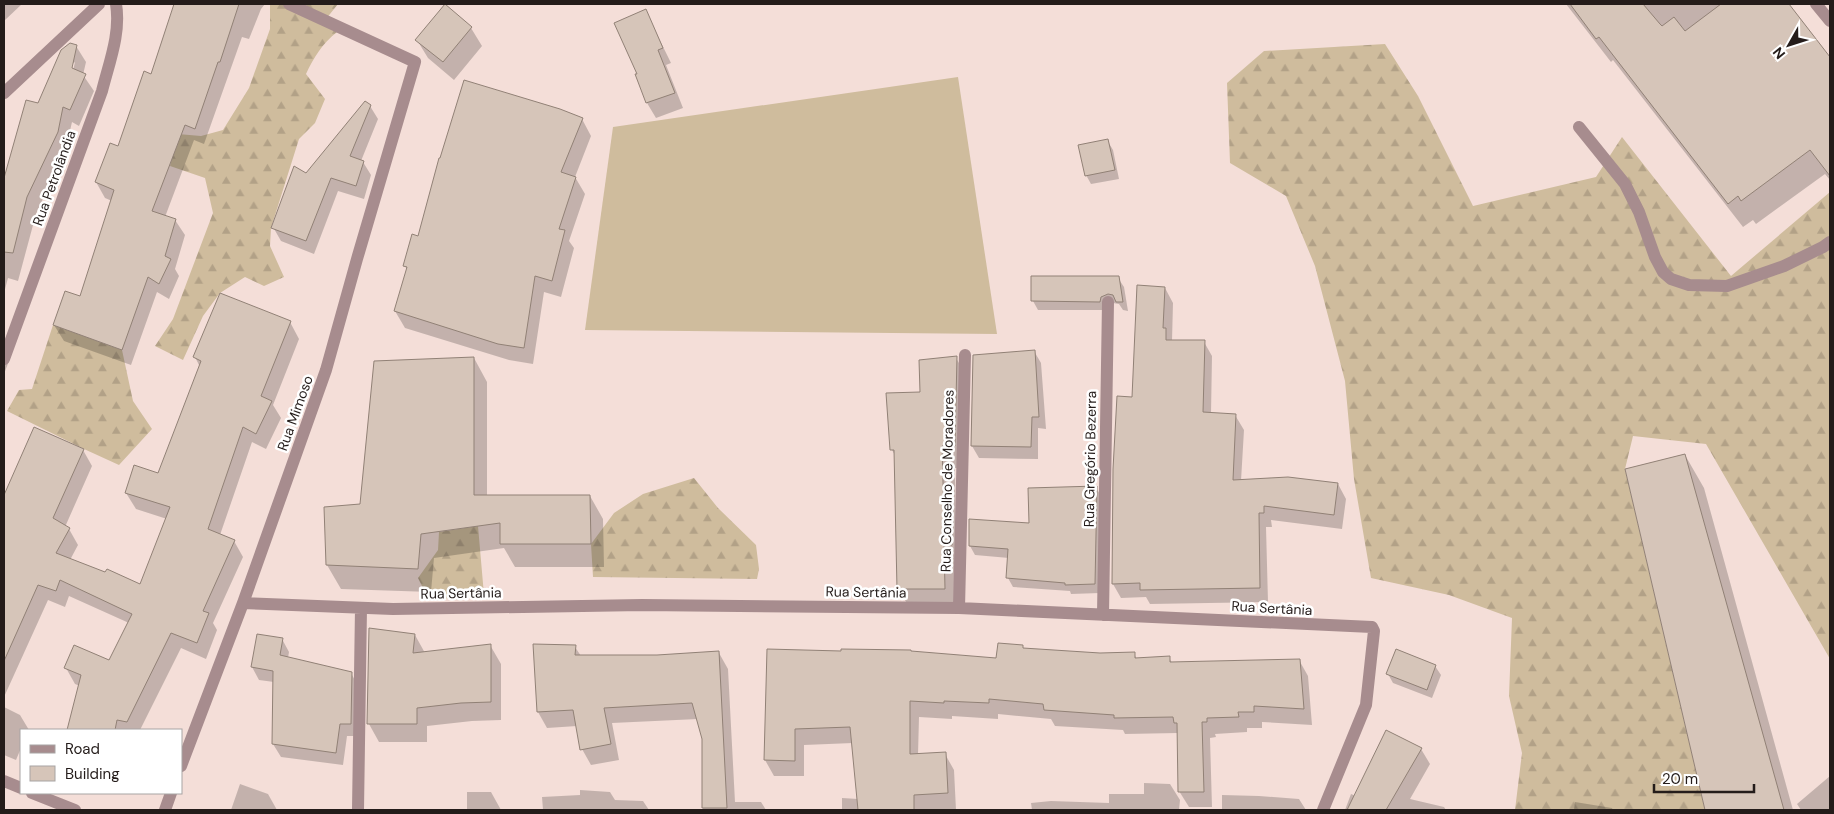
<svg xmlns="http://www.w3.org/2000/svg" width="1834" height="814" font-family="'DM Sans',sans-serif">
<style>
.forest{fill:url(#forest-firs)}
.pitch{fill:#cfbc9d}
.shadow{fill:#0003;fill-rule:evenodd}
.building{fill:#d6c5b9;stroke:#918176}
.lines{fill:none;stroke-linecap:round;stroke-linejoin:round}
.minor{stroke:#a78c8e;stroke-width:12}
.labels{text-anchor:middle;stroke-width:5;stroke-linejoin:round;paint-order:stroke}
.street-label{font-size:14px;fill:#241c1a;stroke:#fff}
</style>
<defs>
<pattern id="forest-firs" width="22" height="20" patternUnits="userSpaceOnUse" patternTransform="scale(1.25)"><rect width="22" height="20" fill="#cfbc9d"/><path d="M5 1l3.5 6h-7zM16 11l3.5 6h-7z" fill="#b2a187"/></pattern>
</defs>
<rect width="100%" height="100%" fill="#f4ded8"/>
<path class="forest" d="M270,4H338L326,19L337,32C322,44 314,57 306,74L325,99L315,123L299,139L271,228L270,246L284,277L264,286L245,277L220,293L203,316L183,360L155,346L173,319L213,213L205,178L170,166L178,134L201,136L223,130L249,88L270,29Z
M1385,44L1418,96L1473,206L1596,177L1622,137L1731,276L1830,192V659L1706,444L1633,436L1625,469L1705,810H1515L1522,753L1509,696L1512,618L1449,595L1371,578L1354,479L1345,381L1315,266L1286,196L1230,163L1227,83L1264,51Z
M53,325L122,350L133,401L152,429L119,465L84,449L7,411L19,390L32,389Z
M694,478L718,508L756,545L759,569L757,579L593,577L591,544L614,513L643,494Z
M478,526L484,595L453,600L426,594L418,578L438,550L439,532Z"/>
<path class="pitch" d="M958,77L997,334L585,330L613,127Z"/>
<path class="shadow" d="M4,4H22L4,21Z
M191,4H265L261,9L249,39L242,37L204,144L194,140L165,217L175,220L185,235L175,269L179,276L169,299L157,292L131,365L64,341L54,325L81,298L112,201L105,198L96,182L119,147L152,76L186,15Z
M1566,4H1786L1830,60V180L1825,174L1756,224L1753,220L1743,227L1613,60L1611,62Z
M645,10L671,63L666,65L683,108L656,118L647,103L637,75L639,74Z
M471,28L482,46L454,80L428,58L417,40Z
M76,46L86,62L83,75L94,91L79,126L72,122L66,148L36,214L18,281L8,278L4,293V182L27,102L38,105ZM75,62L72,75L71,65Z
M370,106L378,119L361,161L363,162L371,175L364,199L338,191L314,254L281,241L273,227L306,175Z
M582,119L591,136L575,177L585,194L569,241L574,248L561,297L544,292L533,364L509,360L405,328L395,311L408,271L405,266L419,237Z
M1107,140L1113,150L1119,179L1091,184L1086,175Z
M1032,277L1118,278L1124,287L1128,311L1123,310L1119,304L1113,303L1105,310H1038L1033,301Z
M1165,288L1173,303L1172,341L1204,342L1212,356L1211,414L1235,415L1244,430L1241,481L1338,484L1346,499L1342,529L1271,520L1272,527H1266L1268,602L1150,604L1146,597L1121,598L1113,584L1133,398Z
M290,322L299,339L273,405L281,418L266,449L252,442L220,535L234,541L243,557L213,623L217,630L206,659L181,648L140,730H69L80,686L75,684L66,668L109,662L129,623L69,596L65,607L48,600L4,697V492L6,494L83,450L92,466L65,527L69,529L78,545L70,560L141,586L167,519L136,509L126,493L158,475L200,367L195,357Z
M4,338L12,353L4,374Z
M1034,351L1041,363L1046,429L1038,428V459L979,458L972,446Z
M474,358L487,382V496H590L603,519L604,567H515L504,548L434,558L431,592L341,589L327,565Z
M956,358L969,380L967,468H955L957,610L911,611L899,589L896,457L892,450L922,394Z
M1685,455L1704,488L1793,810H1706L1627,470Z
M1096,488L1102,497L1100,593L1071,594L1070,591L1013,587L1008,578L1009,558L975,555L970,546L1030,525Z
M415,635L425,653L490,645L501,664V720L472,721L427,726V742H379L369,724Z
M282,639L289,652L288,658L351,673L358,686V736H347L343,765L281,757L273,744L274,682L259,680L252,667Z
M535,645L575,647L581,656H657L719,653L728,669L735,802H761L766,810H703V739L698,719L612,723L619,760L591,765L582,749L577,726L547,728L538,712Z
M1022,646L1024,650L1100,654H1134L1137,659L1169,658L1173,664L1299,660L1308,676L1312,725L1262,722V728H1247V732L1215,734L1216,737L1210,738L1212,807H1189L1179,791L1178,733L1125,734L1123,730L1055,726L1051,719L998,714V719L952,716V719L919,717L918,755L945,754L954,770L956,810H842V798L858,799L853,743L804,745V776H774L765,760L769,651L998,659Z
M1435,666L1441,675L1432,698L1393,683L1388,674Z
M4,707L20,715L29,730H21V748L16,760L4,755Z
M1421,749L1430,764L1410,799L1444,807L1446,810H1345L1351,794L1356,796Z
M1830,776V810H1801L1797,804Z
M1144,783L1170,784L1180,800L1179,810H1032L1031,803L1051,801L1109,803V794H1144Z
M240,784L268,794L277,810H231Z
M580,790L610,792L615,800L643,801L649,810H543L542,797L580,795Z
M467,792H491L501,810H467Z
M1222,795L1259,796L1299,799L1306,810H1222Z
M1575,802L1612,808L1613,810H1574Z"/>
<path class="building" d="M174,4H239L220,62H218L195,129L185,125L152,211L176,219L165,256L171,259L159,284L148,277L122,350L53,325L65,291L80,296L114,190L95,182L110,143L118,146L144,71L151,74Z
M445,4L472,27L443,62L415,40Z
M1570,4H1643L1660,24L1662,26L1674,17L1685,31L1721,4H1789L1830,57V176L1810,150L1741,201L1738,196L1728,204L1599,37L1596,39Z
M646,9L663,48L658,50L675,93L646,103L635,74H637L614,23Z
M70,43L77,45L72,68L86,74L70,110L63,107L58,132L27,197L13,253L4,252V178L26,100L38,103L61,50Z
M464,80L560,109L583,118L561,172L576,177L559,229L565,230L552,281L535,276L524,348L498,344L394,311L407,267L403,266L412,234L418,236L439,158H440Z
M365,101L371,105L350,156L364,161L356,186L331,178L306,241L271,228L294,166L306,173Z
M1108,139L1115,170L1085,176L1078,145Z
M1031,276H1119L1123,302H1116L1113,295L1108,294L1101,297L1100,302L1031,301Z
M1137,285L1165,287L1163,328H1166V340H1205L1203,412L1236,414L1233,480L1288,477L1338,483L1334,515L1264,506V513H1259L1260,588L1140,590V583L1112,584L1113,469L1117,396L1132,397Z
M220,293L291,321L261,396L272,401L256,434L243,427L208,529L235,540L203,611L209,613L197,643L171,633L127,722L117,720L115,730H67L81,675L64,668L74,645L109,660L132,614L60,580L56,591L38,585L4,661V495L34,427L84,449L53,518L70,528L56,553L105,572L107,569L140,584L170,507L125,493L134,465L158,473L201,361L193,357Z
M1035,350L1039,417H1032L1031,447L971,446L973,355Z
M957,356L955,446H942L944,518H953L952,545L944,544L945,589H897L894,450H890L886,393L920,392L919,360Z
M474,357V495H590L591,544H500V523L421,534L418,569L326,565L324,507L360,504L374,361Z
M1685,454L1784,810H1705L1625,469Z
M1097,486L1095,584L1065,585V583L1006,578L1008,549L969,546V519L1029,523L1028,488Z
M369,628L415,634L413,653L491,644V702L461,703L417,708V724H367Z
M257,634L283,638L280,655L352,672L351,724H340L336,753L272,744L273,671L251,667Z
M998,643L1023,645V648L1100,653L1135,652V658L1170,656V662L1300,659L1304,709L1254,706V712H1238L1239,717L1207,718V722H1202L1204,792H1178L1177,723H1174L1173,717L1114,718V715L1044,710L1043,704L989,699V703L944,701V703L910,701V754L946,752L948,793L914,795V810H858L850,727L795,729V761L764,760L767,649L841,651V649L911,650V651L996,658Z
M533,644L576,645L575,655H657L719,651L727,808H702V739L692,703L604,708L611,744L580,750L573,710L537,712Z
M1396,649L1436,665L1427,690L1386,674Z
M1386,730L1422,748L1386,810H1347Z"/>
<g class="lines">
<path class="minor" d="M1816,4L1830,21
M4,93L99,4
M1579,127L1625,184L1639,212L1655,257L1663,272L1671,279L1689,285L1727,286L1784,266L1823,247L1830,242
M4,359L102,91C109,63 121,33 116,4
M243,603L393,609L642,605L959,608L1372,627L1374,631L1366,705L1323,810
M959,608L965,355
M1103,615L1108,302
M181,766L243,603L326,370L357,259L415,62L289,4
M4,781L21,788
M32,793L75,810
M165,810L171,793
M358,810L361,608"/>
</g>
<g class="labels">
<g class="street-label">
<text transform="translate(54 178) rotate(-70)" y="5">Rua Petrolândia</text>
<text transform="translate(295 413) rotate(-70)" y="5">Rua Mimoso</text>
<text transform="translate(1090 459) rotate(-89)" y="5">Rua Gregório Bezerra</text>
<text transform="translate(947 481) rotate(-89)" y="5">Rua Conselho de Moradores</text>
<text transform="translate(866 592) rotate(1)" y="5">Rua Sertânia</text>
<text transform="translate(461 593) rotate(-1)" y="5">Rua Sertânia</text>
<text transform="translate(1272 608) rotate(3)" y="5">Rua Sertânia</text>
</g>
</g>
<rect width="1834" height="814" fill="none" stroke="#241c1a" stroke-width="10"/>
<rect x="20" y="729" width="162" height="65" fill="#ffffff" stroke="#a7a4a3"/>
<rect x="30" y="745" width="25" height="8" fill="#a78c8e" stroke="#a7a4a3"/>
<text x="65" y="754" font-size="15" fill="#241c1a">Road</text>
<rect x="30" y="766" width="25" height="15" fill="#d6c5b9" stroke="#a7a4a3"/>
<text x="65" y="779" font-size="15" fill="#241c1a">Building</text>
<g transform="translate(1789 45) rotate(231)" stroke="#ffffff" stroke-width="4" paint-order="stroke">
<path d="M0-4L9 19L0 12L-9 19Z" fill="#241c1a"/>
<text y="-8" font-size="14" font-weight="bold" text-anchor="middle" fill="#241c1a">N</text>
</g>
<path d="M1654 784v8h100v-8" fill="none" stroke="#241c1a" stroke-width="2.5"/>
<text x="1662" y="784" font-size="15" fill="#241c1a" stroke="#ffffff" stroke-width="4" paint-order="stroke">20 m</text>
</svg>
